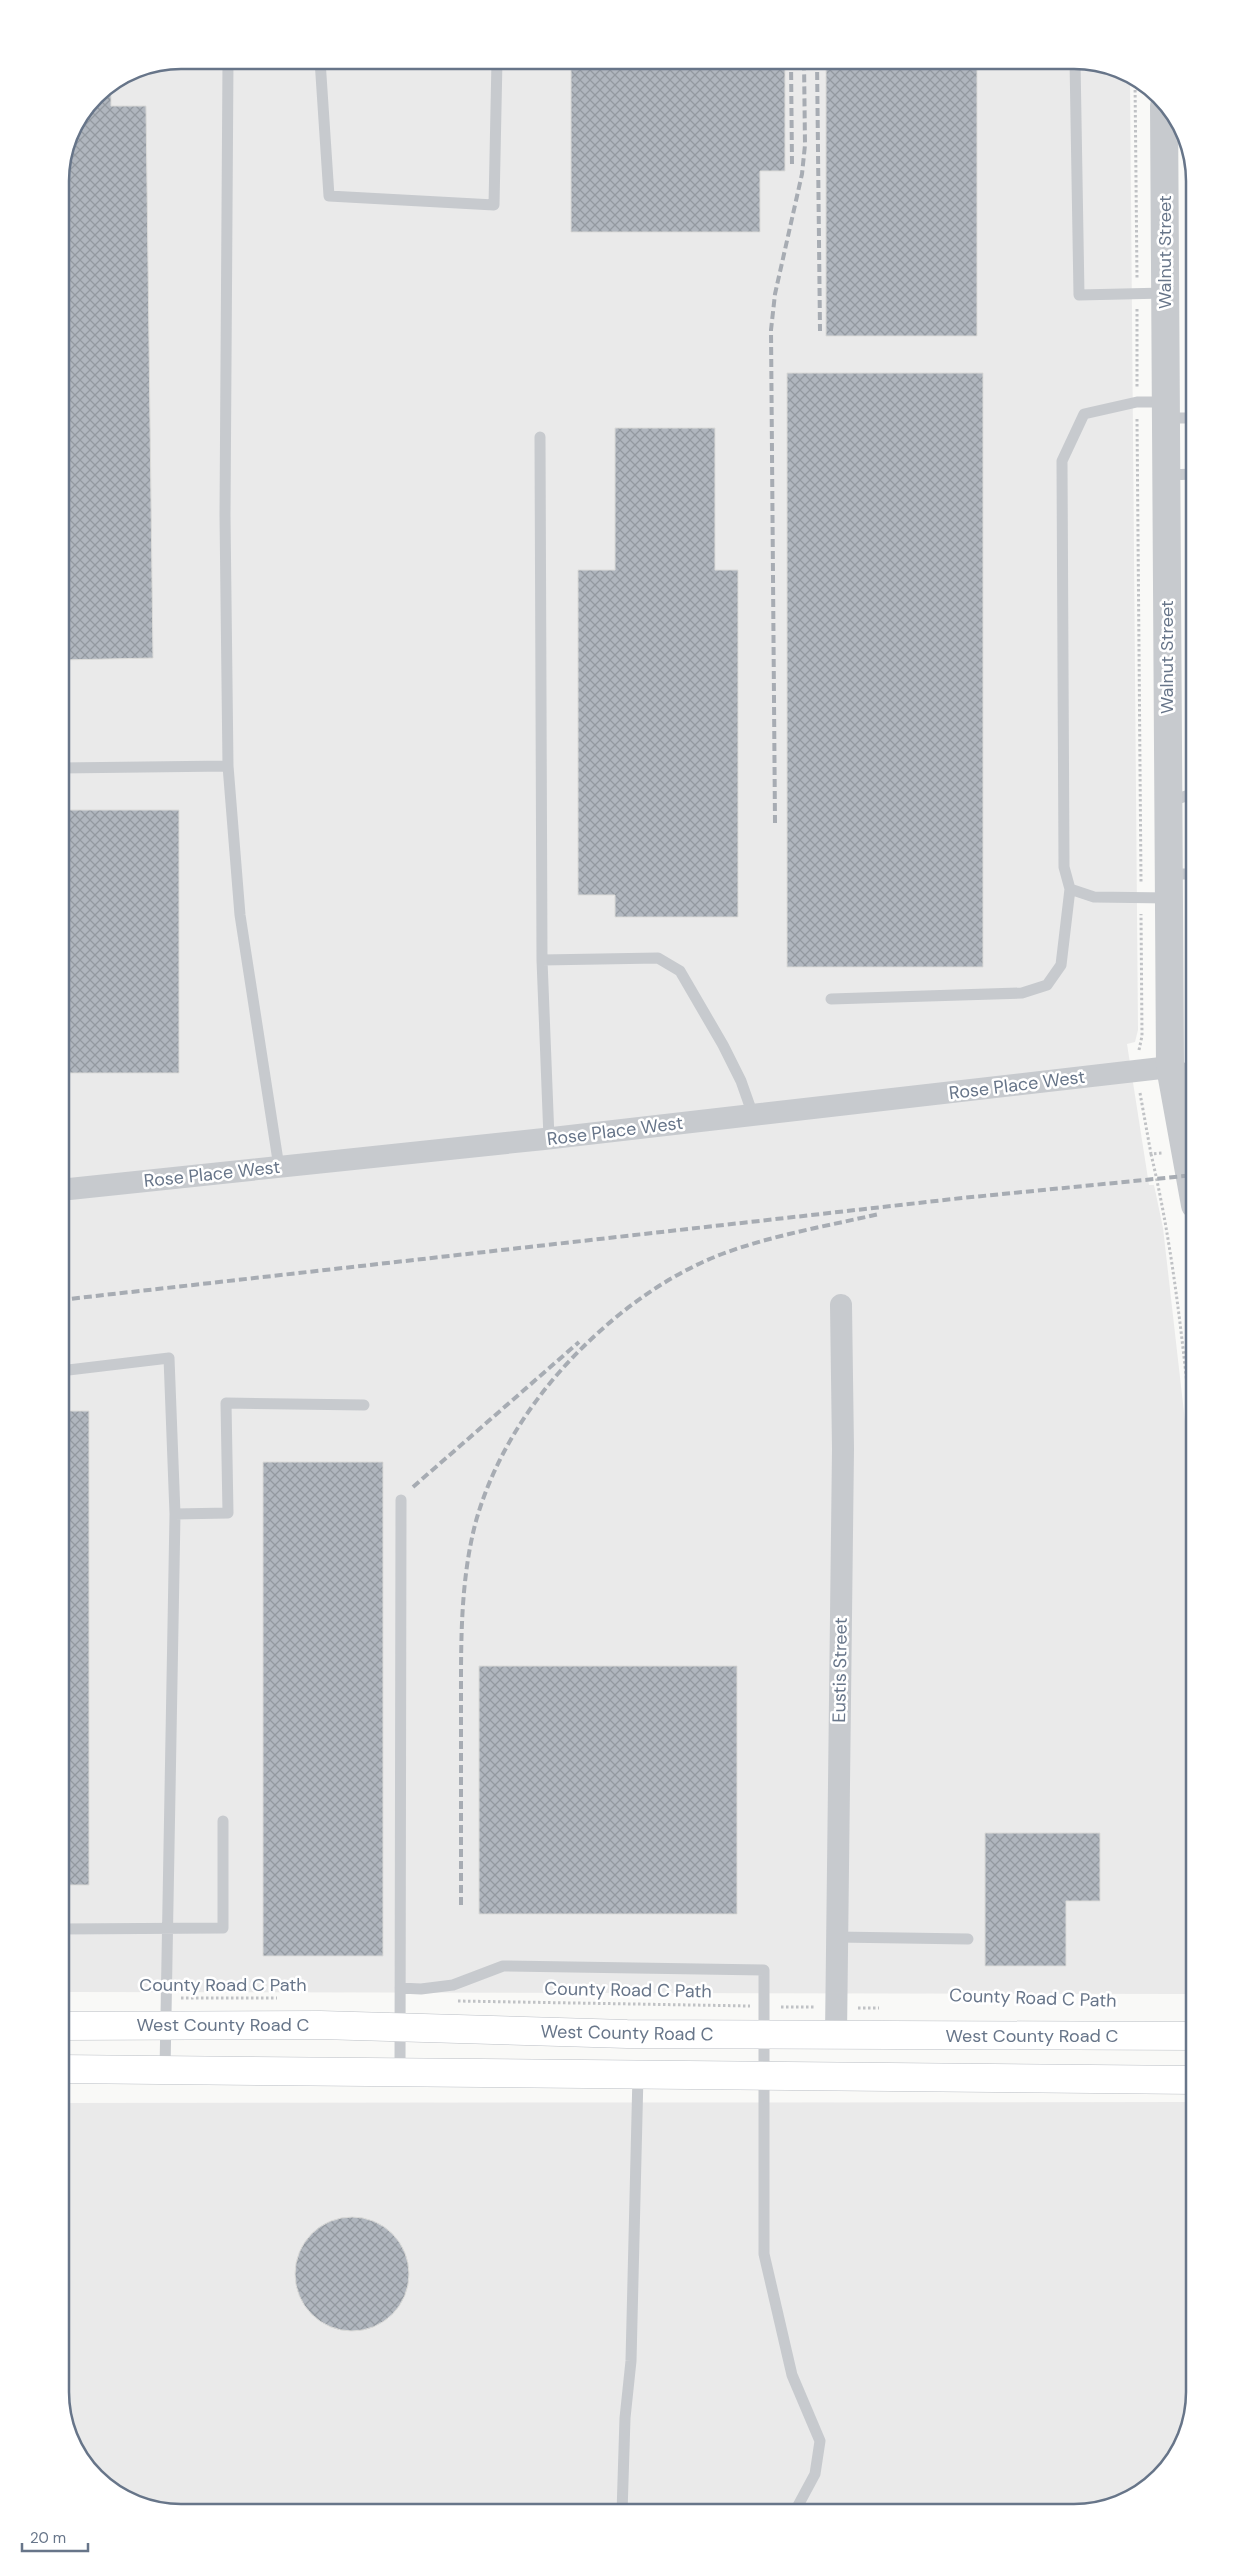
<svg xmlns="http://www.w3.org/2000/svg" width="1255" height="2573" font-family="'DM Sans',sans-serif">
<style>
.built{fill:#eaeaea}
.building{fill:url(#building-cross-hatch);stroke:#dbdbd9}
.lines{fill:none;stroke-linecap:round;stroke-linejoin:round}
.secondary-casing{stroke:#bbbfc5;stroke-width:29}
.path{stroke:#c0c2c5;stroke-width:3;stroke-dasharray:2.5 2.5;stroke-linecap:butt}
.service{stroke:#c7cace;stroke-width:11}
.minor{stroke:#c7cace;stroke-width:22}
.tertiary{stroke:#c7cace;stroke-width:28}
.secondary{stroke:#fff;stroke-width:28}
.rail{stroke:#a7acb3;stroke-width:4;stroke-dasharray:8 4;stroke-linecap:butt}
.labels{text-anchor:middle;stroke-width:5;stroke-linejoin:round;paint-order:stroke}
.street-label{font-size:18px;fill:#677589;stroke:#fff}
.rim{fill:none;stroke:#677589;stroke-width:2.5}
</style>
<defs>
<pattern id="building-cross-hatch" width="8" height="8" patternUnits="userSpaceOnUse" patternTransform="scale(1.25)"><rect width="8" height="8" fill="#b0b6be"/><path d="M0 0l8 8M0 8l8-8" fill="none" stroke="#9399a0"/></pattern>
</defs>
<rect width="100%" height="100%" fill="#f9f9f7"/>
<path class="built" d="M181,60H1083L1130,78L1138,1030L1135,1042L1127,1044L1149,1185H1154L1163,1228L1195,1509V1994L60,1992V173L69,134L96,95L135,69Z
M1186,137L1195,181V1071L1193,1026Z
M1195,2102V2393L1175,2460L1120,2504L1074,2513H173L113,2493L69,2438L60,2392V2103Z"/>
<path class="building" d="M571,60H785V171H760V232H571Z
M826,60H977V336H826Z
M111,85V106H146L153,658L60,660V173L69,134L96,95Z
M787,373H983V967H787Z
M615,428H715V570H738V917H615V895H578V570H615Z
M60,810H179V1073H60Z
M60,1411H89V1885H60Z
M263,1462H383V1956H263Z
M479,1666H737V1914H479Z
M985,1833H1100V1901H1066V1966H985Z
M295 2274a57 57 0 1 1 114 0a57 57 0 1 1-114 0Z"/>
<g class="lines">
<g class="secondary-casing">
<path id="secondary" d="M60,2026L320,2025L627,2034L1195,2036
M60,2069L1195,2080"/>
</g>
<path class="path" d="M1135,80L1137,278
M1137,309V388
M1137,419L1141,882
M1139,1050L1142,1036L1141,914
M1140,1093L1151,1154L1162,1153
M1151,1154C1175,1255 1184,1357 1195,1460
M181,1998H277
M458,2001L750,2006
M781,2007H814
M858,2008H879"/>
<path class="service" d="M228,60L225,515L228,766L240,915L279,1167
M320,60L329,196L494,205L497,60
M1075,60L1079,295L1165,293
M1166,402H1137L1084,414L1062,461L1064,867L1070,889L1094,897L1169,898
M1166,418H1195
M540,437L542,960
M1167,475L1195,474
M60,768L228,766
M1168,802L1195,793
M1168,874H1195
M831,999L1022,993L1047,985L1061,965L1070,889
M1170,1067L1195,1069
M549,1138L542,960L658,958L680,971L723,1045L741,1081L753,1115
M60,1371L169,1358L175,1514L165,2070
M175,1514L228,1513L226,1403L364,1405
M60,1929L223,1928V1821
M837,1937L968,1939
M400,1988L421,1989L453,1985L503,1966L764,1970V2254L792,2375L820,2441L815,2474L794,2513
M400,2072L401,1500
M622,2513L625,2418L631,2361L638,2075"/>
<path class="minor" d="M60,1190L544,1139L1170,1067
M836,2035L843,1449L841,1305"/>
<path class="tertiary" d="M1164,106L1170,1067L1195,1205"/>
<use href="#secondary" class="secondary"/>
<path class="rail" d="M791,60L792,166
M817,60L820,331
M775,823L771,330L775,294L802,174L805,145L804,60
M60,1300L962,1198L1195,1175
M413,1487L579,1342
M461,1905C461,1838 461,1772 461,1705C461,1644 460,1581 476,1521C495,1454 535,1394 584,1346C624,1307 670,1274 722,1254C773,1235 827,1226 879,1214"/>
</g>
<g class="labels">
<g class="street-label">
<text transform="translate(1165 252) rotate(-90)" y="6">Walnut Street</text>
<text transform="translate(1167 657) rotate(-90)" y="6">Walnut Street</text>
<text transform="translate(1017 1085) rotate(-7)" y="6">Rose Place West</text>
<text transform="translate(615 1131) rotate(-7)" y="6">Rose Place West</text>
<text transform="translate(212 1174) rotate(-6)" y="6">Rose Place West</text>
<text transform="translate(840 1670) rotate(-89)" y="6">Eustis Street</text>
<text x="223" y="1991">County Road C Path</text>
<text transform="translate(628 1990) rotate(1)" y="6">County Road C Path</text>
<text transform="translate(1033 1998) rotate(2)" y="6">County Road C Path</text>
<text x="223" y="2031">West County Road C</text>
<text transform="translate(627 2033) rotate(1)" y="6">West County Road C</text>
<text x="1032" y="2042">West County Road C</text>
</g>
</g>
<path d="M0 0H1255V2573H0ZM181 69H1074A112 112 0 0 1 1186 181V2392A112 112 0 0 1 1074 2504H181A112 112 0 0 1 69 2392V181A112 112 0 0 1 181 69Z" fill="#fff" fill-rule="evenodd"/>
<path class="rim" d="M181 69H1074A112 112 0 0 1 1186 181V2392A112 112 0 0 1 1074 2504H181A112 112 0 0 1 69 2392V181A112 112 0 0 1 181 69Z"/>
<path d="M22 2543v8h66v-8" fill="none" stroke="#677589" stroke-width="2.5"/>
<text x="30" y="2543" font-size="15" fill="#677589" stroke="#ffffff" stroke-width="4" paint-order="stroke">20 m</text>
</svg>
